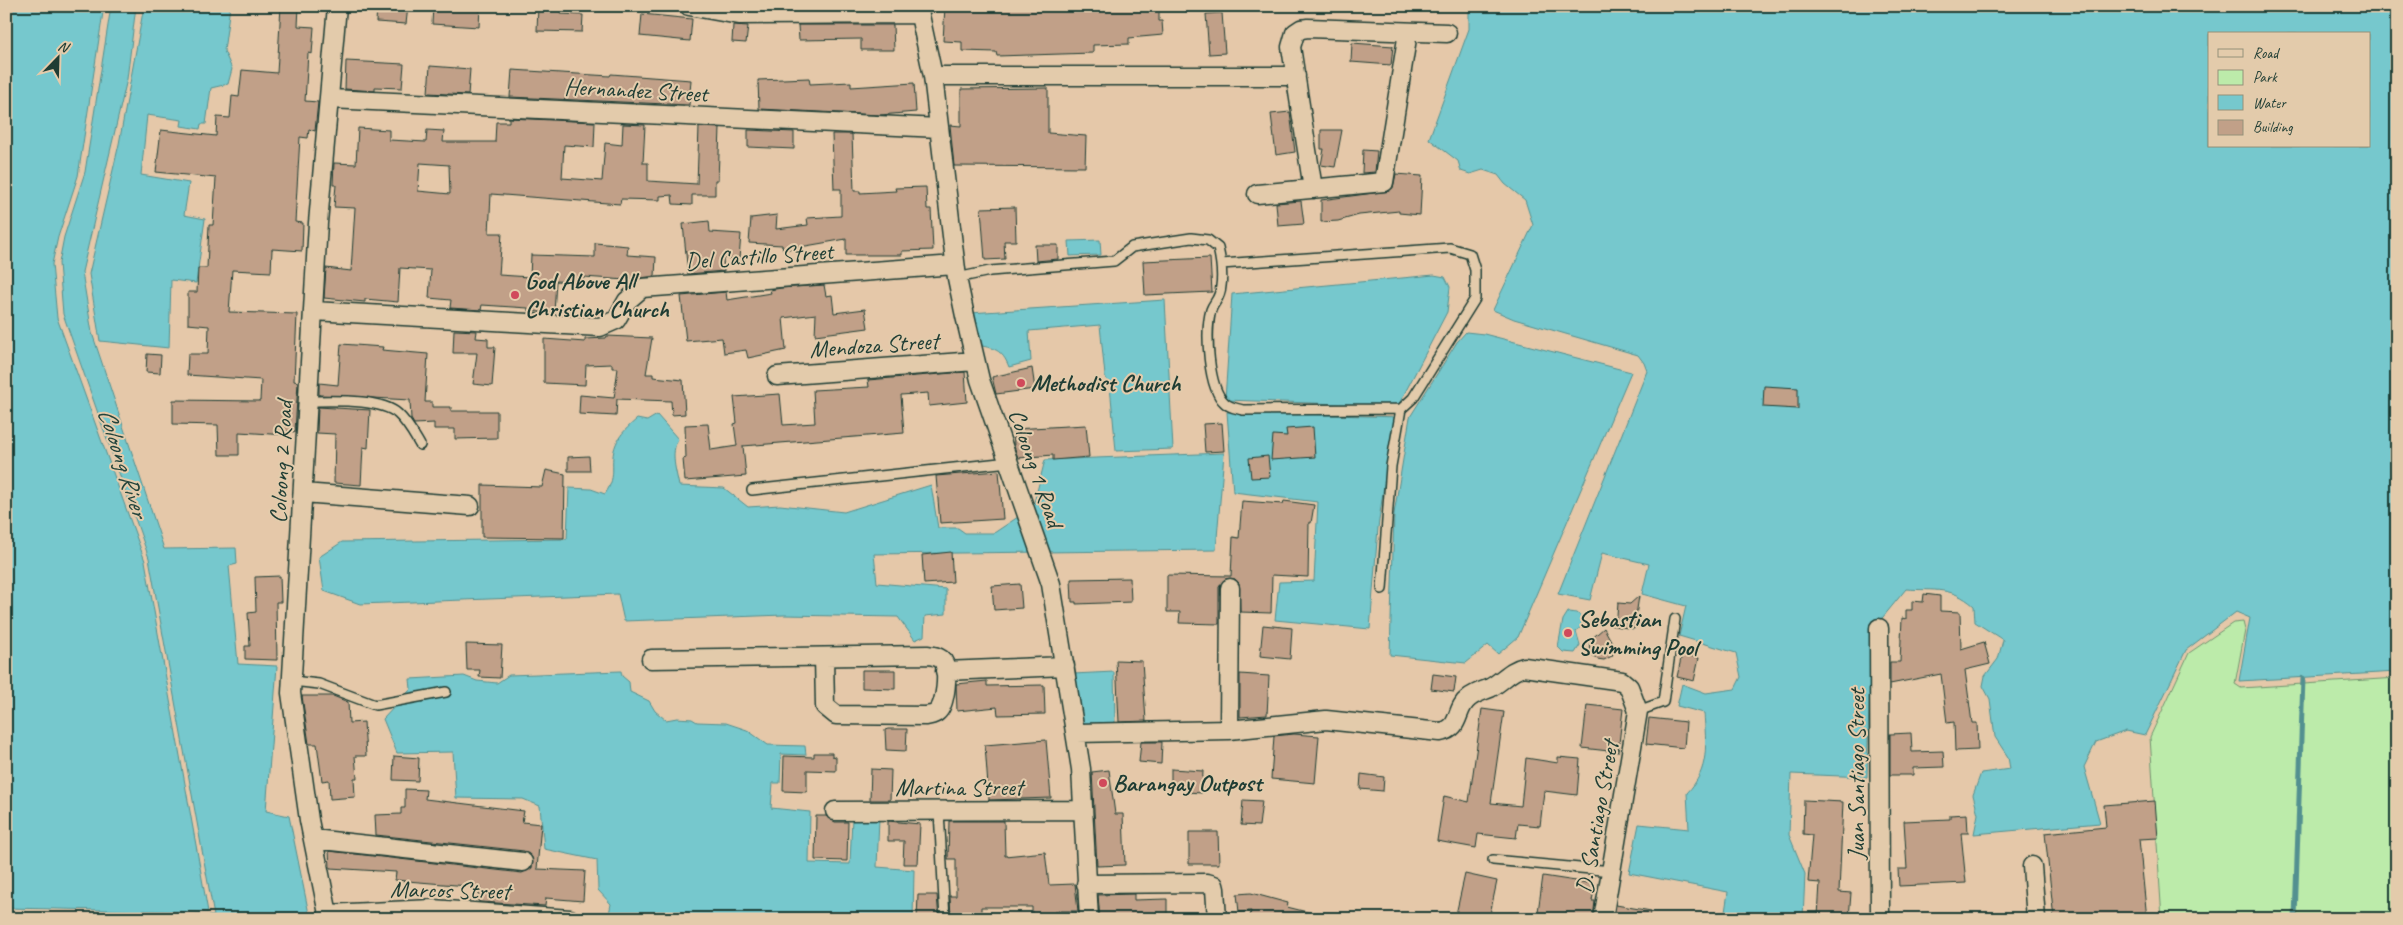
<svg xmlns="http://www.w3.org/2000/svg" width="2403" height="925" font-family="Caveat,sans-serif">
<style>
.green{fill:#bcebaa;stroke:#6e946f}
.water{fill:#76c8cd;stroke:#539090;fill-rule:evenodd}
.lines{fill:none;stroke-linecap:round;stroke-linejoin:round}
.stream{stroke:#539090;stroke-width:5}
.building{fill:#c1a088;stroke:#1f3d34;fill-rule:evenodd}
.service-casing{stroke:#1f3d34;stroke-width:12}
.minor-casing{stroke:#1f3d34;stroke-width:21}
.service{stroke:#e3cbab;stroke-width:9}
.minor{stroke:#e3cbab;stroke-width:18}
.poi-dot{fill:#d1495b;stroke:#e3cbab;stroke-width:2}
.labels{text-anchor:middle;stroke-width:4;stroke-linejoin:round;paint-order:stroke}
.street-label{font-size:24px;fill:#1f3d34;stroke:#e3cbab}
.poi-label{font-size:24px;font-weight:bold;fill:#1f3d34;stroke:#e3cbab;text-anchor:start}
.water-label{font-size:25px;font-style:italic;fill:#23443c;stroke:#e3cbab}
</style>
<rect width="100%" height="100%" fill="#e5c8a9"/>
<filter id="ink" filterUnits="userSpaceOnUse"><feTurbulence type="fractalNoise" baseFrequency=".02" numOctaves="2"/><feDisplacementMap in="SourceGraphic" scale="10" xChannelSelector="R" yChannelSelector="G"/><feConvolveMatrix kernelMatrix="1 2 1 2 8 2 1 2 1" color-interpolation-filters="sRGB"/></filter>
<g filter="url(#ink)">
<path class="green" d="M2243,622L2245,630L2235,684L2241,688L2397,678V919H2162L2150,737L2189,653L2233,623Z"/>
<path class="water" d="M6,6H104L78,176L58,237L52,264L57,318L145,561L208,912L6,908Z
M111,6H136L127,79L82,272L92,333L164,549L236,548L237,564L229,566L238,664L277,666L266,811L289,816L310,919H6L214,916L149,558L63,314L59,263L64,237L85,172Z
M144,6H230L224,51L232,69L228,84L211,88L206,124H201L200,129L181,126L182,120L147,115L141,175L189,183L184,215L205,219L196,283L171,280L169,348L100,341L89,274L119,144Z
M1469,6H2397V672L2239,681L2250,618L2236,612L2186,650L2145,735L2126,731L2096,742L2084,767L2100,823L1974,834L1978,814L1973,795L1981,773L2010,769L2008,757L1995,737L1990,699L1983,686L1985,676L1998,659L2003,640L1975,622L1974,606C1951,586 1935,591 1906,589L1883,617L1871,627L1867,777L1791,774L1789,835L1805,874L1803,919H1724L1728,892L1629,873L1639,824L1689,829L1687,793C1710,769 1706,744 1704,713L1677,706L1682,684L1706,693L1735,689L1741,677L1736,653L1679,636L1686,606L1642,594L1649,564L1602,553L1590,600L1558,594L1647,371L1644,363L1638,355L1514,319L1493,310L1533,225L1525,200L1505,184L1498,175L1483,170L1470,174L1461,171L1458,161L1429,139L1469,29ZM2209,34H2369V146H2209Z
M1100,240L1101,255L1070,256L1069,241Z
M1434,275L1445,277L1450,287L1447,312L1398,406L1225,400L1232,294Z
M1165,300L1173,449L1116,451L1110,386L1105,376L1100,325L1029,331L1031,361L1009,367C1002,349 994,348 976,345L970,313Z
M1466,332L1484,334L1631,372L1518,637L1498,654L1488,645L1466,663L1390,655L1394,514L1410,417L1457,342Z
M1227,412L1399,417L1387,463L1378,528L1370,629L1275,620L1279,582L1314,581L1318,502L1233,492Z
M657,415L678,439C670,454 676,470 679,486L724,488L748,507L780,505L844,512L931,485L938,528H958L965,533H994L1033,507L1045,460L1224,453L1216,550L874,554L877,583L946,589V614L925,616L924,636L915,640L898,617L784,615L624,621L618,594L360,604L324,591L319,557L342,542L567,539L569,488L591,489L605,494C619,474 608,464 616,444C620,434 629,426 637,419L647,421Z
M1568,612L1577,613L1583,618L1581,627L1576,631L1580,645L1575,653L1563,652L1558,647L1563,620Z
M621,671L622,676L629,682L630,692L649,701L655,711L666,720L677,718L692,719L697,722L726,723L747,730L768,745L805,746L806,755L781,754L780,783H773L771,808L810,812L809,863L850,864L852,818H879L877,867L914,870L913,919H608L611,904L598,890L597,860L544,849L540,806L523,799L456,798L453,752L397,753L383,719L411,689L410,679L464,676L477,681L497,683L509,675Z
M1114,672L1115,724L1082,730L1073,674Z"/>
<g class="lines">
<path class="stream" d="M2295,919L2303,678"/>
</g>
<path class="building" d="M281,6H299L298,26L314,27L312,54L308,53L305,101L318,102L315,131L309,129L308,138L300,137L295,222L303,223L302,251L272,249L271,272L232,270L229,312L297,314L294,381L298,382L295,432L287,431V435L239,432V455H219L218,425L173,424V400L260,401L261,380L187,375L188,354H208L209,326L188,324V292H197L198,268H207L209,225H213L216,178L156,172L161,130L216,136L217,117L230,118L232,96L239,97L242,70L277,73Z
M377,6H408L406,24L376,22Z
M433,6H480L479,27L432,24Z
M538,6H561V14L583,15L582,32L537,31Z
M945,6H1159V21H1162L1163,35L1129,38V44L1093,45V53L997,56L996,52L962,51V42L943,41Z
M1222,13L1225,53L1209,54L1206,14Z
M642,14L692,19L690,41L640,36Z
M733,25L748,26L746,43L732,42Z
M798,25H893L894,50H861V39L799,40Z
M1352,43L1393,46L1391,65L1351,62Z
M346,61L404,64L402,88L375,87V91L345,89Z
M430,66L470,69L468,95L428,93Z
M512,70L610,76L611,74L691,80L689,105L510,97Z
M809,78L810,84L851,82V87L914,83L916,112L880,115L759,109L758,80Z
M1048,88V133L1086,136L1085,167L954,166L950,125L961,126V89Z
M1290,112L1295,152L1276,155L1271,114Z
M509,118L595,122L594,147L564,145L562,178L602,181L605,143L622,145L623,124L645,125L643,163H648V181L697,184L699,127L720,128L718,180H715V195H692V205L673,204L672,195L660,196V200L621,199L620,204L491,194L489,233H502L499,275L530,277L531,255L595,257V243L628,246L627,255L656,257L655,276L626,280L584,277L583,283L556,281L554,313L528,311V308L482,305L481,310L450,308L451,300L429,298L431,270L400,268L398,302L365,299V302L324,298L326,268L351,271L355,208L334,207L336,185H333L334,163L356,164L358,128L389,130V140L426,142L427,130L444,131L443,142H495L496,122H509ZM420,163L449,165L450,194L418,191Z
M748,130L794,132V149L748,147Z
M1321,130H1342L1335,167L1321,165L1324,149H1321Z
M832,134H852L854,191H860V193L896,191L895,188L926,187L927,209H931L933,250L902,251V255H846V239L783,250L782,245L749,243L751,218L777,215L776,229L808,225L807,218L841,216V189H834Z
M1363,150L1377,151L1375,172L1362,173Z
M1396,174L1422,176L1420,215L1399,213V211L1359,215L1338,221L1321,222V200L1389,191L1393,188Z
M1301,201L1304,224L1278,226L1276,203Z
M1015,207L1016,241H1004L1005,259L985,260L981,208Z
M709,221L710,232L741,234L739,259L723,258L724,271L688,274L683,224Z
M1035,245H1058V259L1036,261Z
M1210,258L1212,292L1145,295L1143,261Z
M824,285L826,296L832,295L834,313L865,309L868,328L815,335L816,314L783,318L786,350L748,358L746,350L724,353L722,338L686,341L681,296L726,292L727,300L771,293L770,290L781,288Z
M454,330L477,331L476,338L488,339V347H495L492,386L473,384L477,353H453Z
M607,336L652,338L646,374H653V377L683,380L685,414L672,415L671,401L617,399L616,416L579,414L580,395L614,398L618,368H612V364L586,365L585,385L544,383V339L585,342V339L606,338Z
M341,344L383,347L382,350L428,354L425,402H432V407H451V411H497V438L455,439V429H434V423L414,424L411,419L410,400L319,395V383L338,385Z
M147,354L161,355L160,373L146,372Z
M1032,368L1035,389L996,394L992,377Z
M965,372L967,402L929,406L928,393L901,395L904,433L743,446L746,476L685,481L683,459L686,458L685,425L708,424L711,450L737,446L734,424L737,423L734,397L780,394L783,425L815,423L813,390L869,387L868,380Z
M1764,386L1798,388V409L1763,407Z
M318,407L370,410L368,448L363,447L361,485L334,483L335,434L317,433Z
M1222,423L1224,451L1205,452L1203,424Z
M1086,425L1089,457L1053,460V455L1018,458L1014,446L1013,429Z
M1313,427L1315,457L1271,460L1273,435L1287,436L1286,429Z
M589,456L590,471H568V457Z
M1268,456L1270,477L1251,478L1249,458Z
M546,470L565,474L564,538L482,537V485L542,487Z
M999,471L1003,519L940,523L936,476Z
M1242,501L1283,504L1284,501L1314,505L1311,523H1309L1308,577L1272,575L1271,613L1240,612L1239,583L1235,579H1225L1219,587V624L1179,623L1180,612H1167V575L1231,576L1233,537L1239,538Z
M951,552L953,582L924,584L922,555Z
M280,576L281,602H276L277,660L245,659V646H250L248,613L256,612L255,577Z
M1130,578L1131,602L1076,604V602H1072L1071,579Z
M1020,584L1022,608L994,610L992,586Z
M1924,594L1940,596V611L1960,612L1961,649L1984,642L1990,664L1965,670L1972,723H1977L1978,750L1955,751L1954,722L1947,723L1941,674L1890,684V662H1900L1902,618L1906,619V610H1912V601L1923,602Z
M1639,596L1634,629L1608,625L1617,616L1618,603L1630,604Z
M1263,625L1292,628L1290,659L1260,656Z
M1604,628L1615,648L1612,656L1604,660L1597,659L1589,652L1590,640Z
M466,644L502,645L500,678L479,677L480,670H467Z
M1682,654L1699,658L1694,681L1677,677Z
M1116,660L1142,661L1146,721L1119,722Z
M862,670H895V689L862,688Z
M1240,674L1269,676L1267,715L1240,717Z
M1433,674L1456,677L1454,692L1431,689Z
M987,681V686L1044,685L1045,714L998,715L997,707L957,711L956,684Z
M302,696H333L348,702L349,723L364,722L366,756H355L357,778H354L355,797L330,799L329,780L322,781L317,744H309Z
M1587,705L1623,709L1618,752L1582,748Z
M1482,709L1504,712L1491,803L1521,806L1526,758L1558,763V757L1580,759L1577,795L1544,791L1540,826L1518,824L1516,838L1478,834L1476,848L1437,841L1444,796L1469,802Z
M1649,718L1686,722L1684,748L1646,744Z
M888,729H907L906,751L886,750L885,730Z
M1911,733L1912,752L1943,751L1944,767L1913,768V775H1890V734Z
M1294,734L1319,736L1315,783L1271,779L1274,736Z
M1046,740L1051,798L989,800L985,745Z
M1141,742H1162L1161,764L1139,762Z
M814,753H832V756L836,757V771L807,770V792L783,791L784,756L814,757Z
M394,756L419,758L418,781L393,780Z
M871,769L891,770L890,800H870Z
M1171,769L1203,771L1202,793L1186,792V787H1171Z
M1109,770L1115,814H1123L1125,865L1097,866L1092,772Z
M1361,774L1384,777L1383,791L1360,789Z
M405,789L426,790L425,799L524,811L522,822L541,824L537,869L585,871L583,901L546,898L545,906L480,902L478,901L480,887L395,880L396,872L330,868L329,851L522,873L532,868V857L524,851L376,835L375,815L401,814V808H405Z
M1243,800L1262,801L1259,826L1241,825Z
M1804,800L1843,802L1839,892L1851,893L1849,918L1818,916L1820,883L1808,882L1812,835L1803,834Z
M2155,801L2158,838L2139,839L2147,919H2054L2045,833L2106,827L2104,805Z
M1967,814L1968,833H1961L1966,883L1899,886L1898,869H1907L1904,821L1950,819V815Z
M816,816H826L835,822H848L847,861L815,860Z
M888,821L920,824L918,864H903L904,841H888Z
M949,821H1004L1005,856L1045,852L1049,885L1075,884L1078,911H1056V919H1032V907H981V919H951L950,896H956V859H948Z
M1189,832H1218L1219,864H1189Z
M1465,874L1497,881L1489,919H1455Z
M1543,876L1595,884L1592,901H1595L1593,919H1537Z
M1251,893L1288,903L1287,907L1315,914L1314,919H1258L1250,916L1251,911L1239,912L1237,894Z
M1134,894V900L1167,899V919H1100L1098,895Z
M918,895H937L939,919H917Z
M1616,905L1651,911L1650,919H1614Z"/>
<g class="lines">
<g class="service-casing">
<path id="service" d="M957,278L990,271L1114,261L1132,247L1191,238L1208,240L1218,248C1221,261 1223,273 1221,286C1220,300 1214,301 1211,310C1205,331 1208,389 1225,403C1230,408 1236,408 1243,410L1401,409L1413,398L1475,299V270L1470,254L1450,248L1221,264
M308,401C332,401 380,398 398,414C408,423 414,435 420,445
M752,490L1009,462
M1382,589L1391,466L1401,409
M292,681L319,684L375,705L446,692
M1638,711L1663,702L1675,619
M939,811L945,919
M1493,860L1612,871"/>
</g>
<g class="minor-casing">
<path id="minor" d="M689,6L739,15L920,14
M918,6L933,76L957,278L965,316L980,380L1051,584L1081,769L1089,919
M933,76H1296
M330,99L939,128
M1313,189L1291,47L1295,33L1301,29L1308,28L1447,33
M1257,194L1384,182L1408,32
M313,311L600,327L616,320L627,301L642,288L955,265
M777,376L975,361
M303,493L470,506
M1879,628L1880,919
M651,659L928,655C933,656 939,656 943,661C949,670 946,705 937,712C934,715 930,715 926,716L836,715L825,706L824,657
M945,671L1065,666
M1229,730L1230,588
M1076,733L1229,730L1326,720L1440,732C1462,729 1454,709 1469,698C1475,693 1483,691 1490,688C1503,681 1510,670 1524,667L1622,681L1629,687L1638,711L1603,919
M835,811L1082,810
M313,839L523,862
M2032,866L2036,919
M1086,884L1207,883L1214,885L1215,889L1217,919
M328,914L432,909L570,919
M329,919L309,820L291,693L318,223L337,6"/>
</g>
<use href="#service" class="service"/>
<use href="#minor" class="minor"/>
</g>
</g>
<g class="poi-dot">
<circle cx="515" cy="295" r="5"/>
<circle cx="1021" cy="383" r="5"/>
<circle cx="1568" cy="633" r="5"/>
<circle cx="1103" cy="783" r="5"/>
</g>
<g class="labels">
<g class="street-label">
<text transform="translate(636 90) rotate(3)" y="8">Hernandez Street</text>
<text transform="translate(759 256) rotate(-4)" y="8">Del Castillo Street</text>
<text transform="translate(874 345) rotate(-4)" y="8">Mendoza Street</text>
<text transform="translate(281 462) rotate(-87)" y="8">Coloong 2 Road</text>
<text transform="translate(1036 468) rotate(71)" y="8">Coloong 1 Road</text>
<text transform="translate(1856 774) rotate(-90)" y="8">Juan Santiago Street</text>
<text x="959" y="795">Martina Street</text>
<text transform="translate(1597 817) rotate(-80)" y="8">D. Santiago Street</text>
<text transform="translate(450 890) rotate(1)" y="8">Marcos Street</text>
</g>
<g class="poi-label">
<text x="525" y="289">God Above All<tspan x="525" dy="28">Christian Church</tspan></text>
<text x="1031" y="391">Methodist Church</text>
<text x="1578" y="627">Sebastian<tspan x="1578" dy="28">Swimming Pool</tspan></text>
<text x="1113" y="791">Barangay Outpost</text>
</g>
<g class="water-label">
<text transform="translate(124 462) rotate(72)" y="9">Coloong River</text>
</g>
</g>
<rect width="2403" height="925" fill="none" stroke="#e3cbab" stroke-width="25"/>
<rect x="12" y="12" width="2378" height="900" fill="none" stroke="#1f3d34" stroke-width="2" filter="url(#ink)"/>
<rect x="2208" y="32" width="162" height="115" fill="#e3cbab" stroke="#95927b"/>
<rect x="2218" y="49" width="25" height="8" fill="#e3cbab" stroke="#95927b"/>
<text x="2253" y="58" font-size="15" fill="#1f3d34">Road</text>
<rect x="2218" y="70" width="25" height="15" fill="#bcebaa" stroke="#95927b"/>
<text x="2253" y="82" font-size="15" fill="#1f3d34">Park</text>
<rect x="2218" y="95" width="25" height="15" fill="#76c8cd" stroke="#95927b"/>
<text x="2253" y="108" font-size="15" fill="#1f3d34">Water</text>
<rect x="2218" y="120" width="25" height="15" fill="#c1a088" stroke="#95927b"/>
<text x="2253" y="132" font-size="15" fill="#1f3d34">Building</text>
<g transform="translate(58 58) rotate(23)" stroke="#e3cbab" stroke-width="4" paint-order="stroke">
<path d="M0-4L9 19L0 12L-9 19Z" fill="#1f3d34"/>
<text y="-8" font-size="14" font-weight="bold" text-anchor="middle" fill="#1f3d34">N</text>
</g>
</svg>
